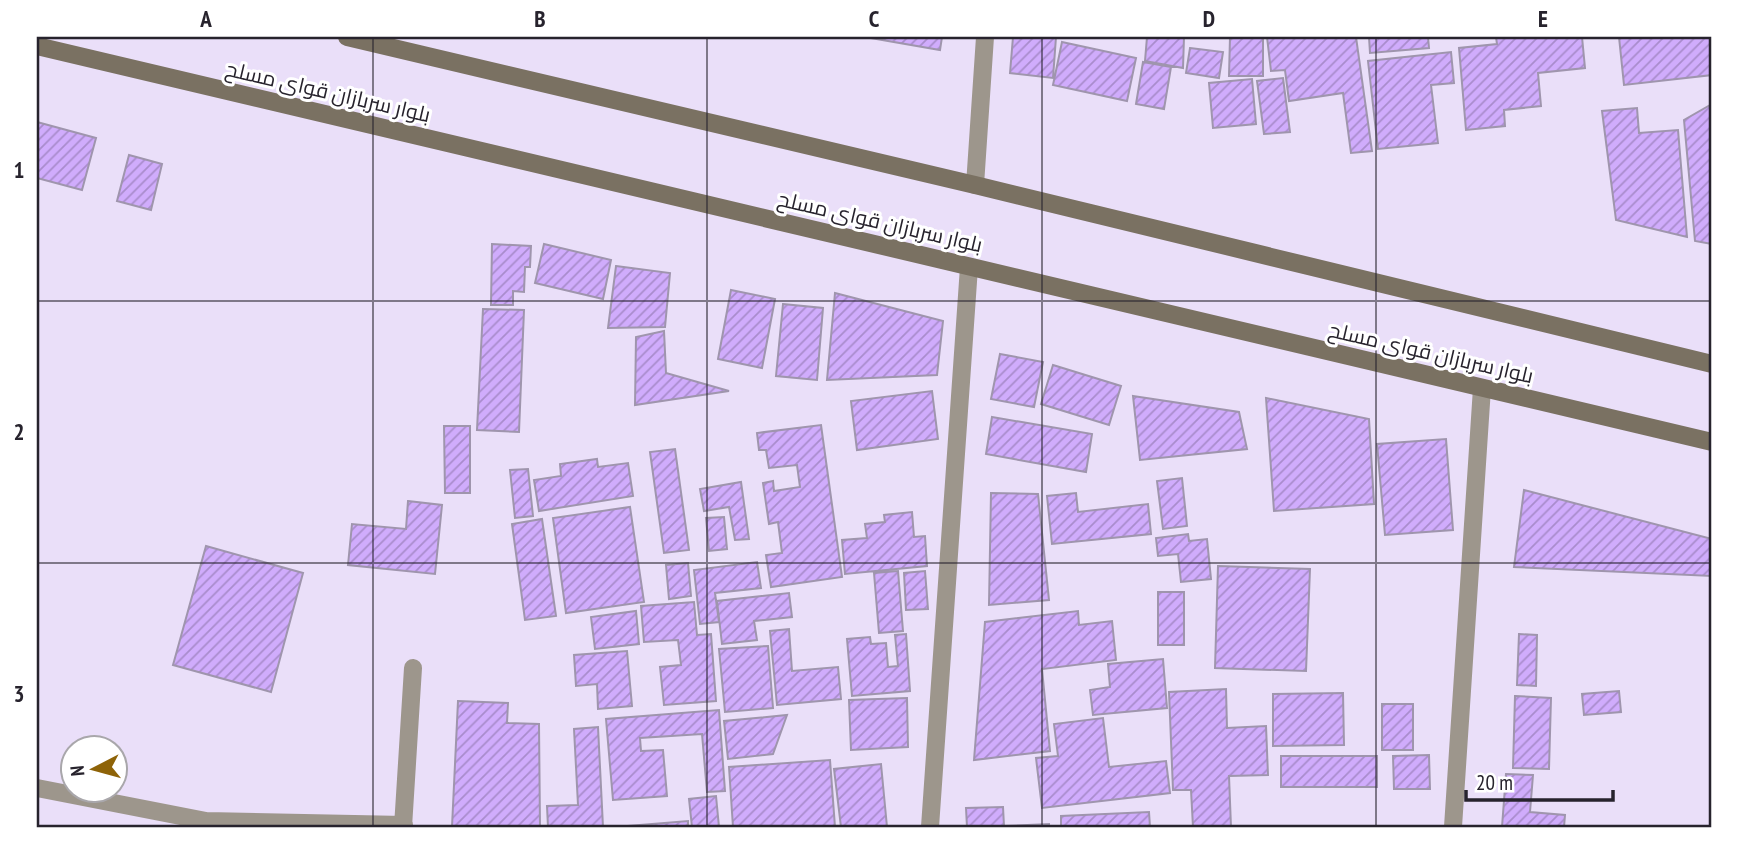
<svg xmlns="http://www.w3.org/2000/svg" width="1749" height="864" font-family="'PT Sans Narrow',Cairo,sans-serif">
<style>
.building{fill:url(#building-hatch);stroke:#9f95ad;stroke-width:2}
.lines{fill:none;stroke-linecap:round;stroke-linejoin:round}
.minor{stroke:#9d968c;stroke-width:18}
.secondary{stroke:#7a7162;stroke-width:18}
.grid{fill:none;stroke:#27232d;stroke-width:2;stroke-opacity:0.55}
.labels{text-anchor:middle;stroke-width:6;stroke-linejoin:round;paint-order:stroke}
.street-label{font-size:21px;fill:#27232d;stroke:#fff}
.neatline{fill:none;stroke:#27232d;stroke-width:2.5}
.grid-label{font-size:23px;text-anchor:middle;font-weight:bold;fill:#27232d}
</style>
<defs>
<pattern id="building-hatch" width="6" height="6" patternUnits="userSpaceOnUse" patternTransform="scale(1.75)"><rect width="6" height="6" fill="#d0acfc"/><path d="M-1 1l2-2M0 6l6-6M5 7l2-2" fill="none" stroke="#a98ccc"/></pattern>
</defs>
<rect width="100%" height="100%" fill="#eadff9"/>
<path class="building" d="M865,37H942L940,50Z
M1013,37H1056L1053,78L1010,73Z
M1147,37H1184L1183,68L1145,61Z
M1230,37H1263V76H1229Z
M1267,37H1356L1372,151L1351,153L1343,93L1289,101L1285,70L1271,71Z
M1369,37H1428L1429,48L1370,53Z
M1496,37H1582L1585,68L1538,73L1541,106L1504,110L1505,126L1466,130L1459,48L1497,44Z
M1619,37H1712V75L1624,85Z
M1062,42L1136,58L1127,101L1053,85Z
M1190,48L1223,52L1219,78L1186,73Z
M1451,52L1454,83L1431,85L1438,143L1378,149L1368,61Z
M1143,62L1171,67L1164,109L1136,104Z
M1283,78L1290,132L1264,134L1257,81Z
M1252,79L1256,124L1213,128L1209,83Z
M1712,104V244L1695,241L1684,120Z
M1637,108L1639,133L1678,130L1687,237L1616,220L1602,111Z
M37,122L96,138L82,190L37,178Z
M129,155L162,164L151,210L117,201Z
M492,244L531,246L530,267H525L524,292L513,291V305H491Z
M544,244L611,260L603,299L535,283Z
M616,266L670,273L665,327L608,328Z
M731,290L775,299L762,368L718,359Z
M835,293L943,321L937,375L827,380Z
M783,304L823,308L817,380L776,376Z
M483,309L524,310L519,432L477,430Z
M664,331L666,373L729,391L635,405L636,337Z
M1000,354L1043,362L1034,407L991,399Z
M1053,365L1121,386L1109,425L1041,404Z
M932,391L938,439L857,450L851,401Z
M1133,396L1239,412L1247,449L1140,460Z
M1266,398L1369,419L1374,504L1274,511Z
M992,417L1092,434L1086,472L986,454Z
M821,425L842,577L771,587L766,555L782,553L778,522L769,524L763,483L773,481L774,491L800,487L797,465L769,468L766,450H759L757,433Z
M444,426H470V493H445Z
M1446,439L1453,530L1385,535L1377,444Z
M675,449L689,550L664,553L650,452Z
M597,459L598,467L628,463L633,496L539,511L534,480L561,476L560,464Z
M528,469L533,516L515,518L510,470Z
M1182,478L1187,526L1163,529L1157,481Z
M741,482L749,539L735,540L729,507L704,511L700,489Z
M1524,490L1712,539V576L1514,567Z
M991,493L1038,494L1049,600L989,605Z
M1076,493L1078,512L1148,504L1151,534L1052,544L1047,496Z
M408,501L442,505L435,574L348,565L352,524L406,529Z
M630,507L644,602L566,613L553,518Z
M912,512L914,537L925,536L927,566L845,574L842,540L867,538L865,524L885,522L884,515Z
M724,517L727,549L709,551L706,518Z
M542,519L556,616L525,620L512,524Z
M1188,534L1189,541L1207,539L1211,579L1181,582L1178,554L1158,556L1156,538Z
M206,546L303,573L271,692L173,665Z
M757,562L761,588L715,593L719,622L700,624L694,570Z
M688,563L691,596L669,599L666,565Z
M1218,566L1310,569L1306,671L1215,668Z
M898,571L903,631L879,633L874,573Z
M925,571L928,609L906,610L904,573Z
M1158,592H1184V645H1158Z
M789,593L792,617L754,621L757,640L722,644L717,601Z
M694,602L697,635L711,634L716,701L664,705L660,667L681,665L678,640L644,642L641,606Z
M636,611L639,644L595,649L591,617Z
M1078,611L1079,625L1112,621L1116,660L1042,669L1050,751L974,760L985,622Z
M789,629L792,671L838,667L841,699L777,705L770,631Z
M906,634L910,691L852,696L847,639L870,637L871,644L886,643L888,667L898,666L895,635Z
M1519,634L1537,635L1536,686L1517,685Z
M768,646L773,708L725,712L719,649Z
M627,651L632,706L598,709L597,684L576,686L574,655Z
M1163,659L1167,708L1093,715L1090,690L1110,687L1108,664Z
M1226,689L1227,728L1266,726L1268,775L1229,776L1231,827H1193L1191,790H1173L1169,692Z
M1619,691L1621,712L1584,715L1582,694Z
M1343,693L1344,745L1273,746V694Z
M1515,696L1551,698L1549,769L1513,768Z
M907,698L908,747L851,750L849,700Z
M458,701L508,703L507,723L539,724L540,827H452Z
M1382,704H1413V750H1382Z
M719,710L725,791L707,792L702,734L640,738L641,751L663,750L667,796L613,800L606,719Z
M787,715L773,754L728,759L724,721Z
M1103,718L1109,767L1166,761L1170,793L1042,808L1036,758L1058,756L1054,724Z
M598,727L603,827H548L547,806L578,805L574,729Z
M1429,755L1430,789H1394L1393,756Z
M1281,756H1377V787H1281Z
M830,760L835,827H733L729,767Z
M881,764L887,827H841L834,769Z
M1506,774L1533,775L1530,812L1565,815L1564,827H1502Z
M716,796L719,827H692L689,799Z
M1003,807L1004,826L1049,824V827H967L966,808Z
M1149,812L1150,827H1061V816Z
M688,821V827H615Z"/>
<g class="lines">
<path class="minor" d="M975,185L985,37
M37,788L206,821L404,825
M403,827L413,668
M930,827L969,267
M1453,827L1482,388"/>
<path class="secondary" d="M347,37L975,185L1712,364
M37,46L1712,442"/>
</g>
<path class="grid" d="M373,37V827M707,37V827M1042,37V827M1376,37V827M37,301H1712M37,563H1712"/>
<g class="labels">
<g class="street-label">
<text transform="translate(328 92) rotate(13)" y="7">بلوار سربازان قوای مسلح</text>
<text transform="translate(880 222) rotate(13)" y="7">بلوار سربازان قوای مسلح</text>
<text transform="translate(1431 353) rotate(13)" y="7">بلوار سربازان قوای مسلح</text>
</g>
</g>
<rect width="1749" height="864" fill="none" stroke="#ffffff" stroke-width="77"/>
<g transform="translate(94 769) rotate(264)"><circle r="33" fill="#ffffff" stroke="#a9a7ab" stroke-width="2"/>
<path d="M0-5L12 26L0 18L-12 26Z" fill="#8e6308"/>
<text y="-10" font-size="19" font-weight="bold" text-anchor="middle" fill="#27232d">N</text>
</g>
<path d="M1466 790v10h147v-10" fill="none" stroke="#27232d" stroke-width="3.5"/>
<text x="1476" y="790" font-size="21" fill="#27232d" stroke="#ffffff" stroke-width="5" paint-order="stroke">20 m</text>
<rect x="38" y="38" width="1672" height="788" class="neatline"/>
<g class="grid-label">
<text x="206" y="27">A</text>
<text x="540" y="27">B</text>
<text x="874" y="27">C</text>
<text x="1209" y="27">D</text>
<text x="1543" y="27">E</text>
<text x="19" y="178">1</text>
<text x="19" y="440">2</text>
<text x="19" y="702">3</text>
</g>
</svg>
